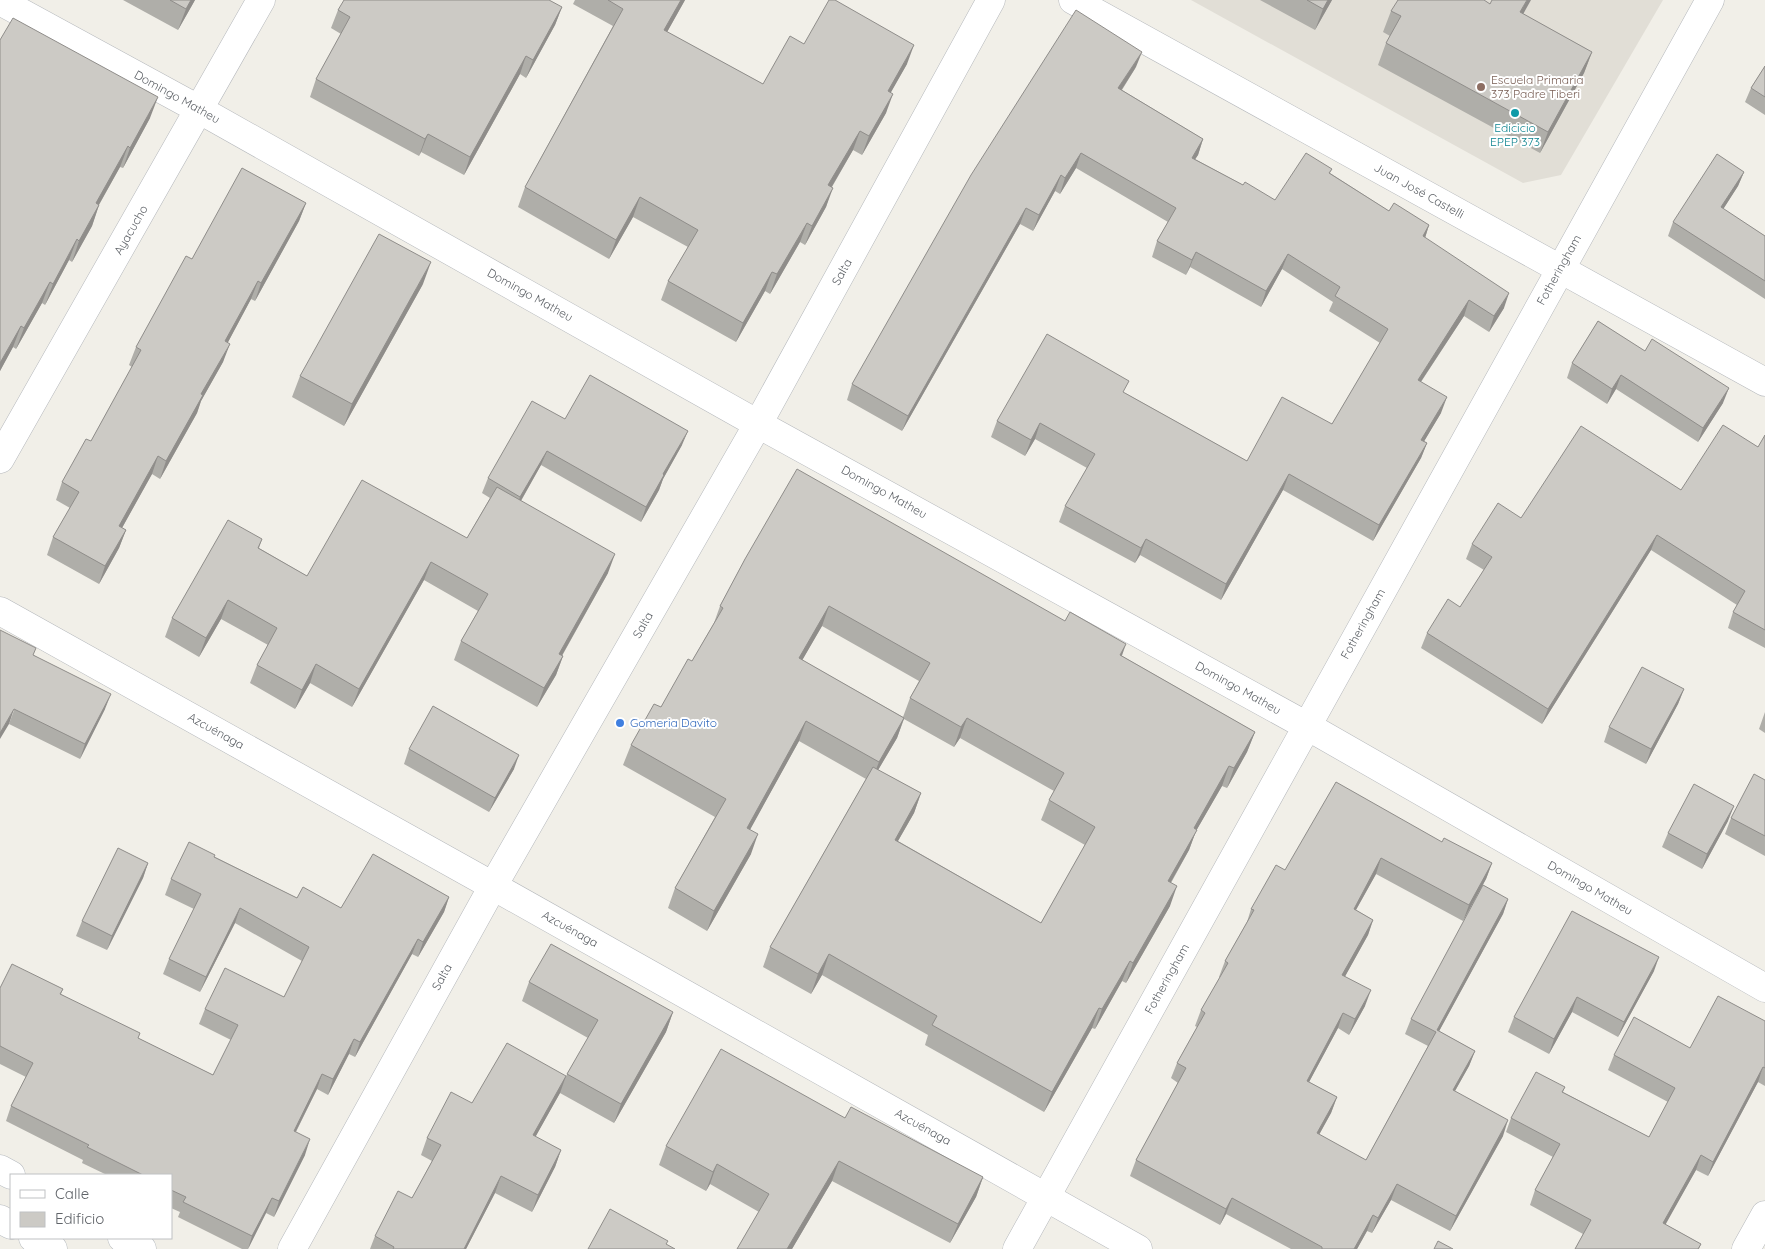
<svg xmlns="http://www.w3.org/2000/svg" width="1765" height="1249" font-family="Quicksand,sans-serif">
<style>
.education{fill:#e1ded6}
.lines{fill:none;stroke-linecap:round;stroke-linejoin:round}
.street-casing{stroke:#b5b8bc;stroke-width:29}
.secondary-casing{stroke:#b6babf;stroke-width:29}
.street{stroke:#fff;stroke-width:28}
.secondary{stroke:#fff;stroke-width:28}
.wall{fill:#afaea9;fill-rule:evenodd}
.shaded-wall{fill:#8f8d8a}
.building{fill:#cccac5;stroke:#8f8d8a}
.education-dot{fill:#8d6e63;stroke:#fff;stroke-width:2}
.culture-dot{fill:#0f9aa8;stroke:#fff;stroke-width:2}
.shop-dot{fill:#3f7fe0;stroke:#fff;stroke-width:2}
.labels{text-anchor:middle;stroke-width:4;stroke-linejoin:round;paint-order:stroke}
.education-label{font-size:12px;fill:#785e54;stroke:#fff;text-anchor:start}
.street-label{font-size:12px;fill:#5f6368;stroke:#fff}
.culture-label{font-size:12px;fill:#0d838f;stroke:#fff}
.shop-label{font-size:12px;fill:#366cbe;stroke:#fff;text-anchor:start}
</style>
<rect width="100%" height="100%" fill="#f1efe8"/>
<path class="education" d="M1191,0H1663L1561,175L1523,183Z"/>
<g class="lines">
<g class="street-casing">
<path id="street" d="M1073,0L1765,382
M0,1L200,110L758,424L1307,726L1765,988
M0,459L261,0
M0,611L493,886L1138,1249
M292,1249L493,886L758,424L991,0
M1017,1249L1710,0
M1746,1249L1765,1215"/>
</g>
<g class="secondary-casing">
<path id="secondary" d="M0,1169L11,1175
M0,1219L11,1225
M33,1238L53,1249
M122,1238L142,1249"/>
</g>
<use href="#street" class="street"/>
<use href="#secondary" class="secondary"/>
</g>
<path class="wall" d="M123,0H195L178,30Z
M575,0H685L667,32L763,84L804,44L907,64L890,93L886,113L862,155L853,150L832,187L826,207L805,245L800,242L770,294L765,291L736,342L661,300L668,281L688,247L633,217L609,259L518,207L525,187L613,26L573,4Z
M1260,0H1332L1315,30Z
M1490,4L1523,14L1592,52L1584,73L1540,153L1378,65L1386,43L1390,36L1383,32L1391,11Z
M562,7L555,25L526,78L520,74L464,175L421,152L419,156L310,97L316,79L341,34L331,28L338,10Z
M0,40L150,118L123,168L120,167L99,205L92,226L72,262L69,260L45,305L42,303L16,349L13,347L0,371Z
M1765,66V115L1745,102L1751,88Z
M1136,67L1122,90L1203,139L1198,155L1195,159L1243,185L1275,200L1332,169L1330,173L1389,211L1429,225L1425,238L1504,308L1489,332L1464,316L1421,382L1441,413L1424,441L1427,443L1421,458L1373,541L1283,490L1221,600L1140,555L1135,563L1059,522L1065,506L1087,468L1035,439L1025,456L991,437L997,421L1125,393L1247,461L1332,424L1380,343L1329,311L1333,302L1282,269L1261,307L1190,267L1186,275L1152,257L1157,241L1168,222L1076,168L1060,194L1055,191L1033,231L1020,224L902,431L847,400L852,384Z
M1744,172L1738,186L1723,209L1765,236V299L1668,236L1673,222Z
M306,203L299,221L255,301L251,299L228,342L223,362L201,401L197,413L160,479L152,474L122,528L126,530L119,548L99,584L47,555L53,537L70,508L56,500L62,482L91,441L132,367L129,365L136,347L192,259Z
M423,284L344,426L292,397L300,376Z
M1598,321L1723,403L1698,442L1616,389L1607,404L1567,378L1572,363Z
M565,419L682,445L663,479L659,490L641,522L541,465L521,501L608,573L562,656H563L556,675L537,707L454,660L461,641L478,611L424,580L352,707L310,683L295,709L250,683L257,665L268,645L221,619L199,657L165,637L172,618L262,539L259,548L307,576L467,538L490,498L482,493L488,478Z
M1765,435V648L1728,628L1733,612L1737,605L1651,550L1542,724L1421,648L1427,633L1460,607L1484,570L1466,559L1472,544L1521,518L1681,490L1758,447Z
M745,559L1122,656L1255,732L1247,752L1227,788L1222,786L1196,831L1189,850L1171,883L1170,906L1126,983L1122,981L1095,1029L1092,1028L1044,1112L925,1045L928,1035L822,975L811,994L763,967L770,947L866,779L799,741L750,829L751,854L707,931L668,908L675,888L715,817L623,765L631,745L661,707L692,661L714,623L720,606ZM822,626L919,681L910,698L903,717L802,660ZM904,719L954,747L960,738L1054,791L1049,800L1041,820L1085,845L1041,923L898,841L914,813L921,793L878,770L897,738Z
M34,655L105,709L80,759L9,724Z
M1684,689L1678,704L1646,764L1604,742L1609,727Z
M1765,712V733L1759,729Z
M409,749L514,769L489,812L404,764Z
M1765,780V856L1725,834L1731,818Z
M1728,821L1702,869L1662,847L1668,833Z
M1442,842L1492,863L1486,879L1463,921L1376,874L1356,910L1373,920L1368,935L1345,976L1365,1006L1349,1035L1338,1028L1309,1082L1337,1097L1331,1113L1319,1135L1366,1160L1428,1046L1405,1034L1411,1019L1508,899L1503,914L1439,1031L1475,1051L1469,1066L1455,1091L1503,1136L1450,1231L1391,1200L1372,1233L1367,1231L1357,1249H1291L1226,1214L1220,1225L1130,1176L1136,1160L1178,1083L1171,1078L1177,1063L1197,1027L1195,1026L1201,1010L1220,977H1219L1225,961L1247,922L1251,909L1285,870Z
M215,857L297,898L341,908L449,897L444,912L418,957L412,954L355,1057L349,1054L328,1095L317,1089L296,1132L305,1155L274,1217L266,1213L248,1249H242L178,1217L180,1212L171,1208V1175H107L82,1163L83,1160L6,1121L11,1106L26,1077L0,1064V988L63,989L61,994L138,1038L213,1075L231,1040L199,1024L205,1009L284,997L302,961L235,923L200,992L163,974L169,959L194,909L165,895L171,879Z
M148,863L143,878L107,950L76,936L82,921Z
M1654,971L1618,1037L1572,1012L1549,1054L1508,1032L1514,1017Z
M529,982L673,1012L666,1032L614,1123L560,1093L535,1137L561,1150L555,1167L532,1212L495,1193L466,1249H370L375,1236L412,1198L432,1161L421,1155L427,1138L472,1103L566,1076L588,1038L522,1001Z
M1765,1021V1086L1758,1082L1708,1176L1696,1170L1665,1224L1701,1244L1699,1249H1575L1583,1234L1530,1205L1535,1190L1553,1157L1506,1132L1511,1118L1565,1087L1563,1092L1649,1137L1668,1102L1608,1070L1614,1055L1690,1048Z
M845,1118L983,1177L976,1197L950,1243L832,1181L792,1249H737L759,1212L710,1184L706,1191L659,1165L666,1146Z"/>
<path class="shaded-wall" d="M191,0H195L178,30L186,9Z
M681,0H685L657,50L664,30Z
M1328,0H1332L1315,30L1323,9Z
M1527,0H1531L1512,34L1520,12Z
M562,7L555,25L526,78L533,60Z
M914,45L907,64L881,110L888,91Z
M1142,52L1136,67L1113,103L1118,88Z
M1592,52L1584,73L1540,153L1548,132Z
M526,56L520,74L464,175L470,157Z
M893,94L886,113L862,155L869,136Z
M158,97L150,118L123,168L130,148Z
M860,131L853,150L821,205L828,185Z
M428,134L421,152L419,156L425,139Z
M1203,139L1198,155L1186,173L1192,158Z
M128,146L120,167L88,224L96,203Z
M1081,153L1076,168L1060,194L1065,178Z
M1744,172L1738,186L1715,222L1721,207Z
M1061,175L1055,191L1033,231L1039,215Z
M833,188L826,207L805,245L812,226Z
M640,197L633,217L609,259L616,240Z
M306,203L299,221L255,301L261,283Z
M99,205L92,226L72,262L79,241Z
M1026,208L1020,224L902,431L908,416Z
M807,223L800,242L770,294L777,274Z
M1429,225L1424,241L1423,236Z
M77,239L69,260L45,305L53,284Z
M1196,252L1190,267L1186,275L1192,260Z
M1288,254L1282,269L1261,307L1266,291Z
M431,262L423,284L344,426L352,404Z
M772,272L765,291L736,342L743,323Z
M258,281L251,299L219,359L225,341Z
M50,282L42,303L16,349L24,328Z
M1509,293L1504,308L1489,332L1494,316Z
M1469,300L1464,316L1412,395L1418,380Z
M21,326L13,347L0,371V363Z
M230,344L223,362L201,401L197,413L160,479L166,461L201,394Z
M1621,375L1616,389L1607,404L1612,389Z
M1729,388L1723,403L1698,442L1703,428Z
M1447,397L1441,413L1416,455L1421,440Z
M1040,423L1035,439L1025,456L1031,440Z
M688,431L682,445L663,479L659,490L641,522L646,507L663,474Z
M1427,443L1421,458L1373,541L1379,525Z
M547,451L541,465L515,511L520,497Z
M158,456L152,474L113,544L119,526Z
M1289,474L1283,490L1221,600L1226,584Z
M126,530L119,548L99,584L105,566Z
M1657,535L1651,550L1542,724L1548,709Z
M1146,539L1140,555L1135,563L1141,548Z
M615,554L608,573L552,673L559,654Z
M431,562L424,580L352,707L359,689Z
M228,600L221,619L199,657L206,638Z
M829,606L822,626L792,678L799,658Z
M1126,644L1119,664L1120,655Z
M563,656L556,675L537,707L544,688Z
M316,664L310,683L295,709L302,690Z
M1684,689L1678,704L1646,764L1651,749Z
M111,694L105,709L80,759L85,744Z
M14,709L9,724L0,739V733Z
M904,718L897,738L871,782L879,762Z
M967,718L960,738L954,747L961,727Z
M806,721L799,741L740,848L747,828Z
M1255,732L1247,752L1227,788L1234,768Z
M519,755L514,769L489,812L495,798Z
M1229,766L1222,786L1196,831L1189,850L1160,901L1168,881L1194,828Z
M921,793L914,813L887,860L895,840Z
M1734,806L1728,821L1702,869L1707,854Z
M758,834L751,854L707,931L714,911Z
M1381,858L1376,874L1348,924L1354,909Z
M148,863L143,878L107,950L112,936Z
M1492,863L1486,879L1463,921L1469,905Z
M1177,886L1170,906L1126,983L1133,963Z
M449,897L444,912L418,957L423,942Z
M1508,899L1503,914L1431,1046L1437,1030Z
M240,908L235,923L200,992L206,977Z
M1373,920L1368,935L1337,991L1342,975Z
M418,939L412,954L355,1057L360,1042Z
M829,954L822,975L811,994L818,974Z
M1659,957L1654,971L1618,1037L1624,1022Z
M1130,961L1122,981L1095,1029L1102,1009Z
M1371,990L1365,1006L1349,1035L1355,1019Z
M1577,997L1572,1012L1549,1054L1554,1039Z
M1099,1008L1092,1028L1044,1112L1052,1092Z
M673,1012L666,1032L614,1123L621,1104Z
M1343,1013L1338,1028L1301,1097L1307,1081Z
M354,1039L349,1054L328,1095L333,1079Z
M1475,1051L1469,1066L1447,1105L1453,1090Z
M1763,1067L1758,1082L1708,1176L1713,1162Z
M322,1074L317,1089L288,1147L294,1131Z
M566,1076L560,1093L527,1152L533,1135Z
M1337,1097L1331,1113L1311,1149L1317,1133Z
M1508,1120L1503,1136L1450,1231L1456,1216Z
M310,1139L305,1155L274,1217L279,1201Z
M561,1150L555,1167L532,1212L538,1195Z
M1701,1155L1696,1170L1658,1238L1663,1223Z
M839,1161L832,1181L792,1249H787Z
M717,1164L710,1184L706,1191L713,1172Z
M501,1176L495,1193L466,1249H464Z
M983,1177L976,1197L950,1243L958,1224Z
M1397,1184L1391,1200L1372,1233L1378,1218Z
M272,1198L266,1213L248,1249L252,1236Z
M1232,1198L1226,1214L1220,1225L1226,1209Z
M1373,1215L1367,1231L1357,1249H1354Z"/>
<path class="building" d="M170,0H191L186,9Z
M344,0H549L562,7L533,60L526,56L470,157L428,134L425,139L316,79L350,17L338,10Z
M608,0H681L664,30L763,84L790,36L804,44L829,0H835L914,45L888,91L893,94L869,136L860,131L828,185L833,188L812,226L807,223L777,274L772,272L743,323L668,281L698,230L640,197L616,240L525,187L623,9Z
M1307,0H1328L1323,9Z
M1398,0H1484L1490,4L1492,0H1527L1520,12L1592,52L1548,132L1386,43L1401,16L1391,11Z
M1076,10L1142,52L1118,88L1203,139L1192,158L1243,185L1245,182L1275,200L1306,153L1332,169L1329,173L1389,211L1394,203L1429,225L1423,236L1509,293L1494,316L1469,300L1418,380L1447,397L1421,440L1427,443L1379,525L1289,474L1226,584L1146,539L1141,548L1065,506L1095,454L1040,423L1031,440L997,421L1047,334L1129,381L1123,392L1247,461L1282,397L1332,424L1388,329L1335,296L1340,287L1288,254L1266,291L1196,252L1192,260L1157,241L1176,208L1081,153L1065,178L1061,175L1039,215L1026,208L908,416L852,384L971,175Z
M13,18L158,97L130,148L128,146L96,203L99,205L79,241L77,239L53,284L50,282L24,328L21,326L0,363V40Z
M1765,66V97L1751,88Z
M1717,154L1744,172L1721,207L1765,236V281L1673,222Z
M242,168L306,203L261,283L258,281L225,341L230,344L201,394L203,395L166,461L158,456L119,526L126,530L105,566L53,537L79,492L62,482L86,439L91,441L141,350L136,347L186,256L192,259Z
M379,234L431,262L352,404L300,376Z
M1598,321L1645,351L1652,339L1729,388L1703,428L1621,375L1612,389L1572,363Z
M590,375L688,431L663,474L664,475L646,507L547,451L520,497L488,478L532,401L565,419Z
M1723,425L1758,447L1765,435V630L1733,612L1745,591L1657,535L1548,709L1427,633L1448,599L1460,607L1492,557L1472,544L1498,503L1521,518L1581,426L1681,490Z
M797,469L1065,621L1070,612L1126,644L1120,655L1255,732L1234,768L1229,766L1194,828L1197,830L1168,881L1177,886L1133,963L1130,961L1102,1009L1099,1008L1052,1092L932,1025L937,1016L829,954L818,974L770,947L873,767L921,793L895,840L1041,923L1095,827L1049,800L1064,773L967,718L961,727L910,698L930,663L829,606L799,658L904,718L879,762L806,721L747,828L758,834L714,911L675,888L726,799L631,745L654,704L661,707L688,659L692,661L723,608L720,606L745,559Z
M362,480L467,538L497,487L615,554L559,654L563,656L544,688L461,641L488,594L431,562L359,689L316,664L302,690L257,665L277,628L228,600L206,638L172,618L228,520L262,539L258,548L307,576Z
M0,630L36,648L33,655L111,694L85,744L14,709L0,733Z
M1642,667L1684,689L1651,749L1609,727Z
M433,706L519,755L495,798L409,749Z
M1754,774L1765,780V836L1731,818Z
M1336,782L1442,842L1444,838L1492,863L1469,905L1381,858L1354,909L1373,920L1342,975L1371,990L1355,1019L1343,1013L1307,1081L1337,1097L1317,1133L1366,1160L1436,1032L1411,1019L1483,885L1508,899L1437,1030L1475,1051L1453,1090L1508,1120L1456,1216L1397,1184L1378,1218L1373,1215L1354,1249H1322V1247L1232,1198L1226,1209L1136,1160L1186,1068L1177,1063L1205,1013L1201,1010L1228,963L1225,961L1254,910L1251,909L1276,865L1285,870Z
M1694,784L1734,806L1707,854L1668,833Z
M189,842L215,855L214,857L297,898L303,887L341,908L373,854L449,897L423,942L418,939L360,1042L354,1039L333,1079L322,1074L294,1131L310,1139L279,1201L272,1198L252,1236L183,1202L186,1197L171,1190V1175H143L87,1147L89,1145L11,1106L33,1063L0,1046V988L12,964L63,989L60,994L140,1033L138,1038L213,1075L238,1025L205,1009L225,968L284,997L309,947L240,908L206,977L169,959L201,894L171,879Z
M118,848L148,863L112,936L82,921Z
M1572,911L1659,957L1624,1022L1577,997L1554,1039L1514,1017Z
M551,944L673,1012L621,1104L567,1074L598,1020L529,982Z
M1718,996L1765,1021V1068L1763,1067L1713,1162L1701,1155L1663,1223L1701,1244L1698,1249H1575L1591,1220L1535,1190L1560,1144L1511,1118L1536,1072L1565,1087L1562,1092L1649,1137L1675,1088L1614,1055L1634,1017L1690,1048Z
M507,1043L566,1076L533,1135L561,1150L538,1195L501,1176L464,1249H393L394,1247L375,1236L398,1191L412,1198L441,1145L427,1138L451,1092L472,1103Z
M721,1049L845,1118L851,1107L983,1177L958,1224L839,1161L787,1249H737L769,1194L717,1164L713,1172L666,1146Z
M610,1209L668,1241L666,1244L675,1249H588Z
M1438,1241L1453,1249H1434Z"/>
<circle class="education-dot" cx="1481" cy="87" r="5"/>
<circle class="culture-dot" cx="1515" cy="113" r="5"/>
<circle class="shop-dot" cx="620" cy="723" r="5"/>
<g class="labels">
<g class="education-label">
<text x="1491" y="84">Escuela Primaria<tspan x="1491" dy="14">373 Padre Tiberi</tspan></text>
</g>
<g class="street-label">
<text transform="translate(177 97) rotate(29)" y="4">Domingo Matheu</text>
<text transform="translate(1419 191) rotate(29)" y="4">Juan José Castelli</text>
<text transform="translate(131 230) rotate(-60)" y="4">Ayacucho</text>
<text transform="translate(1559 270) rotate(-61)" y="4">Fotheringham</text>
<text transform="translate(842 272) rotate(-61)" y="4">Salta</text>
<text transform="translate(530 295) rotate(29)" y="4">Domingo Matheu</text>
<text transform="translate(884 492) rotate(29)" y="4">Domingo Matheu</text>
<text transform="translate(1363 624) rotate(-61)" y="4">Fotheringham</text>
<text transform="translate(643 625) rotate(-60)" y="4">Salta</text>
<text transform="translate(1238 688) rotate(29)" y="4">Domingo Matheu</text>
<text transform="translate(216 731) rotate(29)" y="4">Azcuénaga</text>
<text transform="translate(1590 888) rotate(30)" y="4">Domingo Matheu</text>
<text transform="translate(570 929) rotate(29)" y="4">Azcuénaga</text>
<text transform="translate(442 977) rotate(-61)" y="4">Salta</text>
<text transform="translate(1167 979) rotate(-61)" y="4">Fotheringham</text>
<text transform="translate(923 1127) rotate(29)" y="4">Azcuénaga</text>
</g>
<g class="culture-label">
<text x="1515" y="132">Edicicio<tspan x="1515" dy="14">EPEP 373</tspan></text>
</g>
<g class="shop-label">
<text x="630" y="727">Gomeria Davito</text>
</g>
</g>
<rect x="10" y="1174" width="162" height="65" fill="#ffffff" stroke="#bfc1c3"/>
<rect x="20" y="1190" width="25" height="8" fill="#ffffff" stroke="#bfc1c3"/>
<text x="55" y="1199" font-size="15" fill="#5f6368">Calle</text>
<rect x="20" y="1212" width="25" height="15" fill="#cccac5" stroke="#bfc1c3"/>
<text x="55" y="1224" font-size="15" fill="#5f6368">Edificio</text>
</svg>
